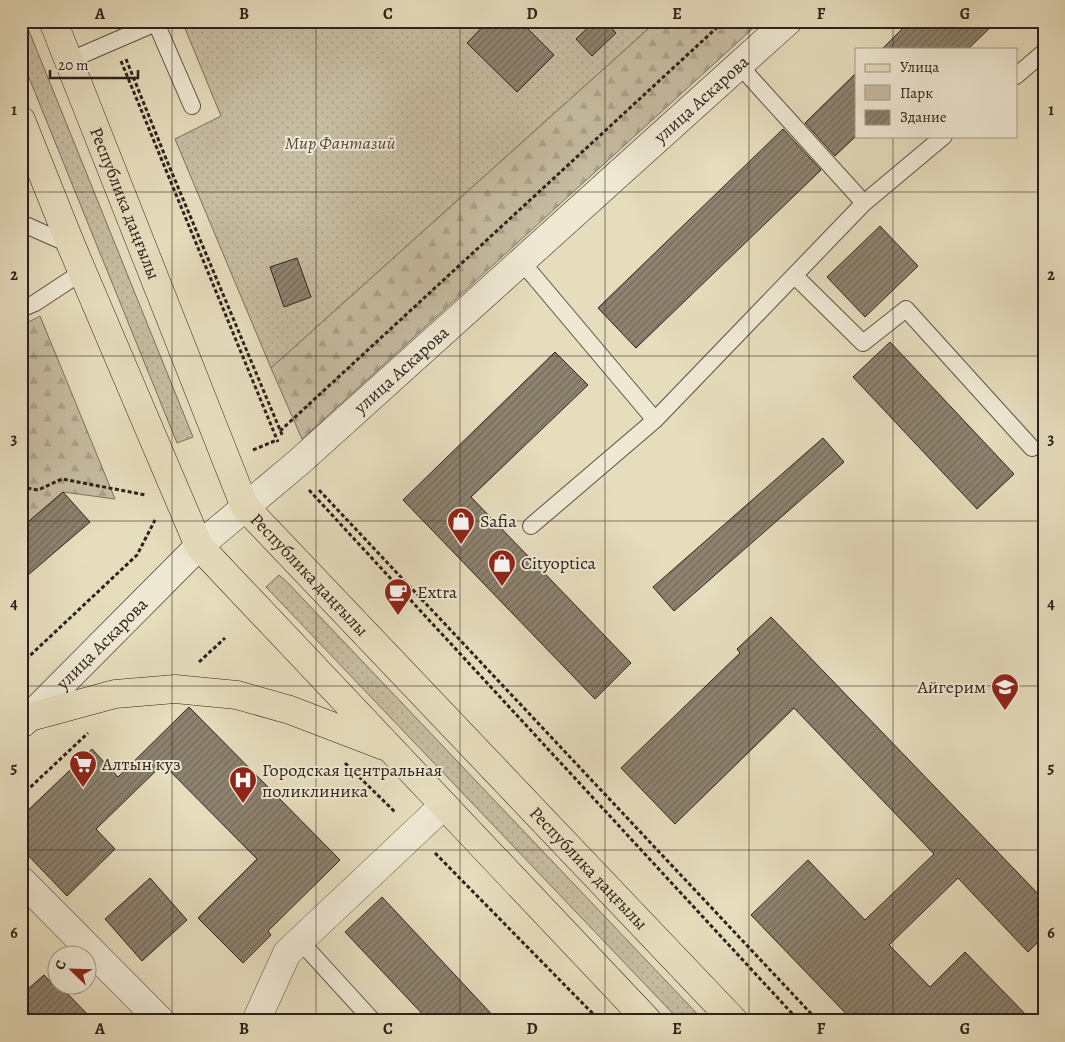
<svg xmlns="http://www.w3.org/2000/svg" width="1065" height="1042" font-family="Alegreya,serif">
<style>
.green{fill:url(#green-dots);stroke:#7a705f}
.forest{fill:url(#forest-firs);stroke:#7a705f}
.building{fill:url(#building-hatch);stroke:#2d221c}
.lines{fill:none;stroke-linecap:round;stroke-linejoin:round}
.lane-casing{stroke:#5b5144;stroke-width:18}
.street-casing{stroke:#5b5144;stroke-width:29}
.secondary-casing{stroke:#2d221c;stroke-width:29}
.primary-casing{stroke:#2d221c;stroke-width:29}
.path{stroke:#2d221c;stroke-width:3;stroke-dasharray:4 2.5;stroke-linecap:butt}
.lane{stroke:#efe9d4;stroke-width:16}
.street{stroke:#efe9d4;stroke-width:28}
.secondary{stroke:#efe9d4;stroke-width:28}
.primary{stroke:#e6ddbd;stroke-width:28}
.grid{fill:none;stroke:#2d221c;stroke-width:1;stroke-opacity:0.55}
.labels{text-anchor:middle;stroke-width:4;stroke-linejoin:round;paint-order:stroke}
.street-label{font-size:18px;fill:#2d221c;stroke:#efe9d4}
.park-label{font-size:18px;font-style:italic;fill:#54493e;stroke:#efe9d4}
.poi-label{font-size:18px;fill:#2d221c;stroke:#efe9d4;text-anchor:start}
.neatline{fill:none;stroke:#2d221c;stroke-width:2}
.grid-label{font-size:16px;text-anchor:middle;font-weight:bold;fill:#2d221c}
</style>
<defs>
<pattern id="green-dots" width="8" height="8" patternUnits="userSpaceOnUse" patternTransform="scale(1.25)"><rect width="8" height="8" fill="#c7bda2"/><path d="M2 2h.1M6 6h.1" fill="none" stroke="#aba28b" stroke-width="1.8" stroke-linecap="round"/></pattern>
<pattern id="forest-firs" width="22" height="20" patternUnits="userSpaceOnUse" patternTransform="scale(1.25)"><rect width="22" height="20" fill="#c7bda2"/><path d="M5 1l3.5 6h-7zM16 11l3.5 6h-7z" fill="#aba28b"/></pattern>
<pattern id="building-hatch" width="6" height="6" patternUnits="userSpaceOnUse" patternTransform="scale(1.25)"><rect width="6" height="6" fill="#8d8370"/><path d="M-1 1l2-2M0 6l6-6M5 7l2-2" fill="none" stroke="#746b5b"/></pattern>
</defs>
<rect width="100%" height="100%" fill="#e6ddbd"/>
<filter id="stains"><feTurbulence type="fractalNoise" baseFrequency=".004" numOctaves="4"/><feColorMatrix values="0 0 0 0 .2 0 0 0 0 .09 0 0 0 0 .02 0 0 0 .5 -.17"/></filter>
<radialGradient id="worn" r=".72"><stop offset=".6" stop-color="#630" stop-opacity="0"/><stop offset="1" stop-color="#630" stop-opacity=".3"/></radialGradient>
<path class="green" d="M21,21H25L193,437L177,443L21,58Z
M182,21H657L271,368L175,139L221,116Z
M279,575L287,582L704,1021H680L266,587Z"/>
<path class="forest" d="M657,21H761L302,439L271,368Z
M40,316L115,499L63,492L21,528V326Z"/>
<path class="building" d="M488,21H520L554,55L517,92L467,43Z
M595,21H605L616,33L592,56L576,39Z
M910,21H997L968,49H882Z
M856,73V136L835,156L805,123Z
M783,129L821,170L636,348L598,308Z
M880,226L918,266L865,317L827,277Z
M297,258L311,297L284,307L270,267Z
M890,342L1014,474L977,509L853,377Z
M555,352L588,385L471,497L631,663L595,699L403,500Z
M823,438L844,462L674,611L653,587Z
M63,492L90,522L21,581V528Z
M771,617L1044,900V936L1028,952L958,878L889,945L930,987L965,952L1032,1021H853L751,915L808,860L865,920L934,854L794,708L675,824L621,768L740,653L737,649Z
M189,707L340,860L268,931L271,935L243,963L198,918L257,859L163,764L96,829L115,849L67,896L21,848V817L92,749L118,777Z
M150,878L187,920L142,961L105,919Z
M382,897L498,1021H429L345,932Z
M44,975L56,988L59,985L94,1021H21V995Z"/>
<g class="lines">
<g class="lane-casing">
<path id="lane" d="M68,61L156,23L192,106
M739,65L864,203
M1016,76L1044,52
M21,223L71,245
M521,261L655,420L864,203L944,136
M795,276L863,343L906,309L1032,448
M21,309L35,303L82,272
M531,526L655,420
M299,940L373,1021"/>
</g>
<g class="street-casing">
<path id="street" d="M21,880L161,1021
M256,1021L287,953L444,805"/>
</g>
<g class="secondary-casing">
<g id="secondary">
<path id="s1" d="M23,723L199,546L299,462L788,21"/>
</g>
</g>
<g class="primary-casing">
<g id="primary">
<path id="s2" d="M53,21L245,507L734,1021"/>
<path d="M21,120L71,245L199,546L648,1021"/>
<path d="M30,717L115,694L175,689L237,695L290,710L384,746"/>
</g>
</g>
<path class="path" d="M126,59L167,161L283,437
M121,61L278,442
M280,431L724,21
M253,450L277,440
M21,487L38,490L62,479L146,495
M309,490L799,1021
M319,490L818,1021
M199,662L225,638
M21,664L137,555L155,520
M345,763L396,813
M21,796L88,733
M435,853L600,1021"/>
<use href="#lane" class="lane"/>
<use href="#street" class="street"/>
<use href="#secondary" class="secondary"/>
<use href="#primary" class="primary"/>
</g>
<path class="grid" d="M172,21V1021M316,21V1021M460,21V1021M605,21V1021M749,21V1021M893,21V49M893,136V1021M21,192H1044M21,356H1044M21,521H1044M21,686H1044M21,850H1044"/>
<defs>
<g id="shop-pin" transform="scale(1.4375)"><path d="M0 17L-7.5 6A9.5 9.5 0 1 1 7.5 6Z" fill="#8f2418" stroke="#efe9d4"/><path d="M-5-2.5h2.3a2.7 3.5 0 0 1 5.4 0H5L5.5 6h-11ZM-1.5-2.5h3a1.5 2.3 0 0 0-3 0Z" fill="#fff"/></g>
<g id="cafe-pin" transform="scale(1.4375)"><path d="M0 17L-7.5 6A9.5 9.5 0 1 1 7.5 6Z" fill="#8f2418" stroke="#efe9d4"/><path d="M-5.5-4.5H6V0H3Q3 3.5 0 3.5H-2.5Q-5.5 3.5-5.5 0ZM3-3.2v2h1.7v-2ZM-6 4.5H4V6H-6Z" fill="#fff"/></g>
<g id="school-pin" transform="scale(1.4375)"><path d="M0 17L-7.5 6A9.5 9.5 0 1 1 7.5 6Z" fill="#8f2418" stroke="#efe9d4"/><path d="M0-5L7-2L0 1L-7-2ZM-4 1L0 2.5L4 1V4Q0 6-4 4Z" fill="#fff"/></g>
<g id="supermarket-pin" transform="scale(1.4375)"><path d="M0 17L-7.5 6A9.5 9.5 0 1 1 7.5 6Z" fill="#8f2418" stroke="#efe9d4"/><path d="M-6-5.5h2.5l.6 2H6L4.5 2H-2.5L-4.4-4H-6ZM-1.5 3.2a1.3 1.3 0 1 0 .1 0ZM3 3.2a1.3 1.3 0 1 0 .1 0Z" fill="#fff"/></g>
<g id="hospital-pin" transform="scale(1.4375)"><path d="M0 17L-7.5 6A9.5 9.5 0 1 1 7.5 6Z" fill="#8f2418" stroke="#efe9d4"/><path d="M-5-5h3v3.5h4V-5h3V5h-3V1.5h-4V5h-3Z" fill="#fff"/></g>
</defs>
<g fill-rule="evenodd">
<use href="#shop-pin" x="461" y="521"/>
<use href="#shop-pin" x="502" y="563"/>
<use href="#cafe-pin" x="398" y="592"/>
<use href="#school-pin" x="1005" y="687"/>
<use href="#supermarket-pin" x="83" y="764"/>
<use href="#hospital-pin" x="243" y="780"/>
</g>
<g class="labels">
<g class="street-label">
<text dy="6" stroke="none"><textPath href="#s1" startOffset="922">улица Аскарова</textPath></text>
<text dy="6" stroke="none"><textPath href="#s2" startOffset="196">Республика даңғылы</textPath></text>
<text dy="6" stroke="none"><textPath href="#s1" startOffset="518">улица Аскарова</textPath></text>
<text dy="6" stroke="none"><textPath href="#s2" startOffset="616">Республика даңғылы</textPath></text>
<text dy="6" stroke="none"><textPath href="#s1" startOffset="112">улица Аскарова</textPath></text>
<text dy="6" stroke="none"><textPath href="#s2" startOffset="1021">Республика даңғылы</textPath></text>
</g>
<g class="park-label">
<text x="340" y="149">Мир Фантазий</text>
</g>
<g class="poi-label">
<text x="480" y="527">Safia</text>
<text x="521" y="569">Cityoptica</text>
<text x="417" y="598">Extra</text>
<text x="986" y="693" text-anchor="end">Айгерим</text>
<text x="102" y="770">Алтын куз</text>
<text x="262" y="776">Городская центральная<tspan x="262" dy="21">поликлиника</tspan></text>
</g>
</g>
<rect width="1065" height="1042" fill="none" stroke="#e6ddbd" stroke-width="55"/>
<rect x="855" y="48" width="162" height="90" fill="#efe9d4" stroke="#a1998a"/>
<rect x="865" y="64" width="25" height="8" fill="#e6ddbd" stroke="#a1998a"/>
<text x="900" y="72" font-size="15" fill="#2d221c">Улица</text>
<rect x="865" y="85" width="25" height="15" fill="#c7bda2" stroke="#a1998a"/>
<text x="900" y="98" font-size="15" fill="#2d221c">Парк</text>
<rect x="865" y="110" width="25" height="15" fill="url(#building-hatch)" stroke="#a1998a"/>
<text x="900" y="122" font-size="15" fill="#2d221c">Здание</text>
<g transform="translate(72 970) rotate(293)"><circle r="24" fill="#efe9d4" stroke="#a1998a"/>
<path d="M0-4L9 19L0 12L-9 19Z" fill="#8f2418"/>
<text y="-8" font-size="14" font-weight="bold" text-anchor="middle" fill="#2d221c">С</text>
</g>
<path d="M50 70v8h88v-8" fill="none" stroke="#2d221c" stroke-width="2.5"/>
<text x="58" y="70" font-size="15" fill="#2d221c" stroke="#efe9d4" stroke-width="4" paint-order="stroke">20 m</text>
<rect x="28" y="28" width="1010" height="986" class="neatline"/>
<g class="grid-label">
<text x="100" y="19">A</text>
<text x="244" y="19">B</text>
<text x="388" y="19">C</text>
<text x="532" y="19">D</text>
<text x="677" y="19">E</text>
<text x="821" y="19">F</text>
<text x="965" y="19">G</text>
<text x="14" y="115">1</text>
<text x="1051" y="115">1</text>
<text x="14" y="280">2</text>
<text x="1051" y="280">2</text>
<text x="14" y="444">3</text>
<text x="1051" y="444">3</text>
<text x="14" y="609">4</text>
<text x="1051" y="609">4</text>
<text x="14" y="773">5</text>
<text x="1051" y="773">5</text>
<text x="14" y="938">6</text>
<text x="1051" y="938">6</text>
<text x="100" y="1034">A</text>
<text x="244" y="1034">B</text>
<text x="388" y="1034">C</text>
<text x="532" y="1034">D</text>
<text x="677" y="1034">E</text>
<text x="821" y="1034">F</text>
<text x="965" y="1034">G</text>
</g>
<rect width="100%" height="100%" filter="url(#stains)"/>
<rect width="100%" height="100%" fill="url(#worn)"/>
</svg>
